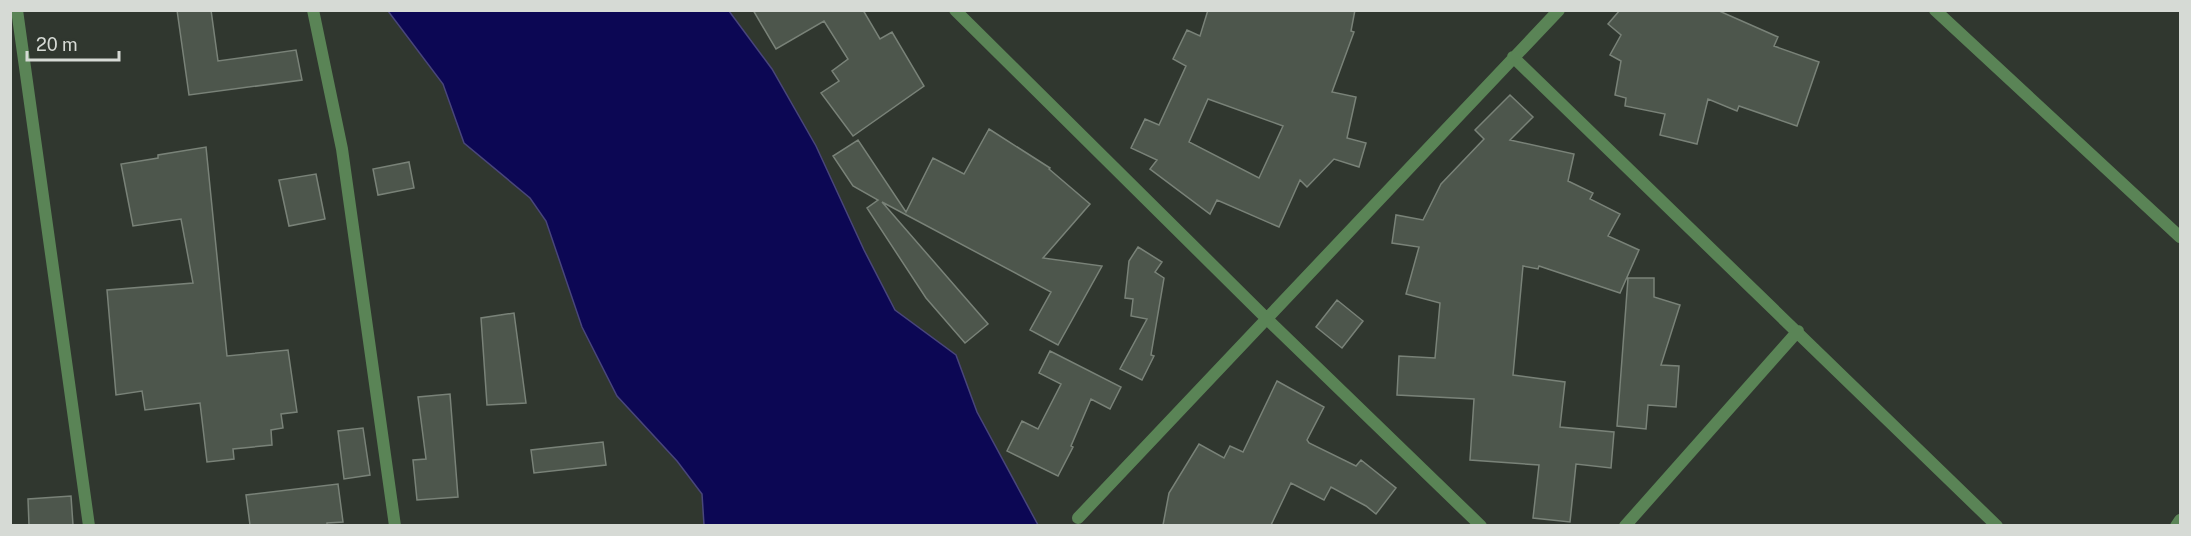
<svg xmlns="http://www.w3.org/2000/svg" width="2191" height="536" font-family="'Public Sans',sans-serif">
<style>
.water{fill:#0c0754;stroke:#49467b;stroke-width:1.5}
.building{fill:#4d564c;stroke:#798278;stroke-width:1.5;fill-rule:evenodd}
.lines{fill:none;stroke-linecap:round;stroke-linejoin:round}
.street{stroke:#5a8456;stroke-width:12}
</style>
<rect width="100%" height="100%" fill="#30372f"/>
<path class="water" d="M388,11H729L772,69L816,146L864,250L895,310L956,355L977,412L1038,525H704L702,494L677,461L617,396L582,327L546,221L530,198L464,143L443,84Z"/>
<path class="building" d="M177,10H211L218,61L296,50L302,80L189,95Z
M753,10H863L880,39L892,32L924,86L853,136L821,93L839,81L832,71L848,59L824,21L776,49Z
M1208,10H1355L1351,31L1354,32L1332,92L1356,97L1347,138L1366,143L1359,167L1334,159L1307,187L1300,180L1279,227L1217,200L1210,214L1150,169L1157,160L1131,148L1145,119L1159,125L1186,66L1173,59L1187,30L1200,36ZM1208,99L1283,126L1259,178L1189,142Z
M1620,10H1717L1778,37L1774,46L1819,62L1797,126L1739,106L1737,111L1708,99L1697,144L1660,135L1665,114L1625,106L1626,98L1615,95L1621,61L1610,55L1621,35L1608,24Z
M1510,95L1533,117L1510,140L1574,154L1568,181L1593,193L1590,199L1620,214L1608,236L1639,250L1620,293L1539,266L1538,269L1523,266L1513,375L1565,382L1560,427L1614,432L1611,468L1576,464L1570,522L1533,518L1539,465L1470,460L1474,399L1397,395L1399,356L1435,358L1440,303L1406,294L1419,247L1392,243L1396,215L1423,220L1441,184L1484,139L1475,130Z
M989,129L1050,168L1049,169L1090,204L1043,258L1102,266L1058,345L1030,330L1051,292L882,202L988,324L965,343L926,298L867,208L878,200L853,186L833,156L858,140L906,212L933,158L964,174Z
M206,147L227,356L288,350L297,412L281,414L283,428L271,430L272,445L233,449L234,459L207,462L200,403L145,410L142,391L116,395L107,290L193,283L181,219L133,226L121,164L158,158V155Z
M409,162L414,188L378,195L373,169Z
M316,174L325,219L289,226L279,180Z
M1138,247L1162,262L1155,272L1164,278L1151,355L1154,356L1142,380L1120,369L1147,319L1131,316L1133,299L1125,298L1129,261Z
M1628,278H1654V297L1680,305L1661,365L1679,366L1676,407L1648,405L1646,429L1617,426Z
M1337,300L1363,321L1342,348L1316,327Z
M514,313L526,403L487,405L481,318Z
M1050,351L1121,387L1110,409L1091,399L1071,446L1073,447L1058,476L1007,451L1022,421L1038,429L1061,384L1039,373Z
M1277,381L1324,407L1307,440L1309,443L1356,466L1361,460L1396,488L1376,514L1366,506L1331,487L1324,500L1291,483L1271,525H1163L1169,493L1199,444L1224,458L1230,446L1243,452Z
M450,394L458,497L417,500L413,460L426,459L418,397Z
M363,428L370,475L344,479L338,431Z
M603,442L606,465L534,473L531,450Z
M338,484L343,522L327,523V525H250L246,495Z
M71,496L73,525H29L28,499Z"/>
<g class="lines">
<path class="street" d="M17,10L89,526
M313,10L342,149L395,526
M955,10L1266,318L1481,526
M1935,10L2180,237
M1513,57L1997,526
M1078,518L1559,10
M1625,526L1798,331
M2176,526L2180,520"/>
</g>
<rect width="2191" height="536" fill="none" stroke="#d6dad5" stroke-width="24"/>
<path d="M27 51v9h92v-9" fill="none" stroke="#d6dad5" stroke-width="3"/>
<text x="36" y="51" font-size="18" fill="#d6dad5" stroke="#30372f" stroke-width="4.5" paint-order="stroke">20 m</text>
</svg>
